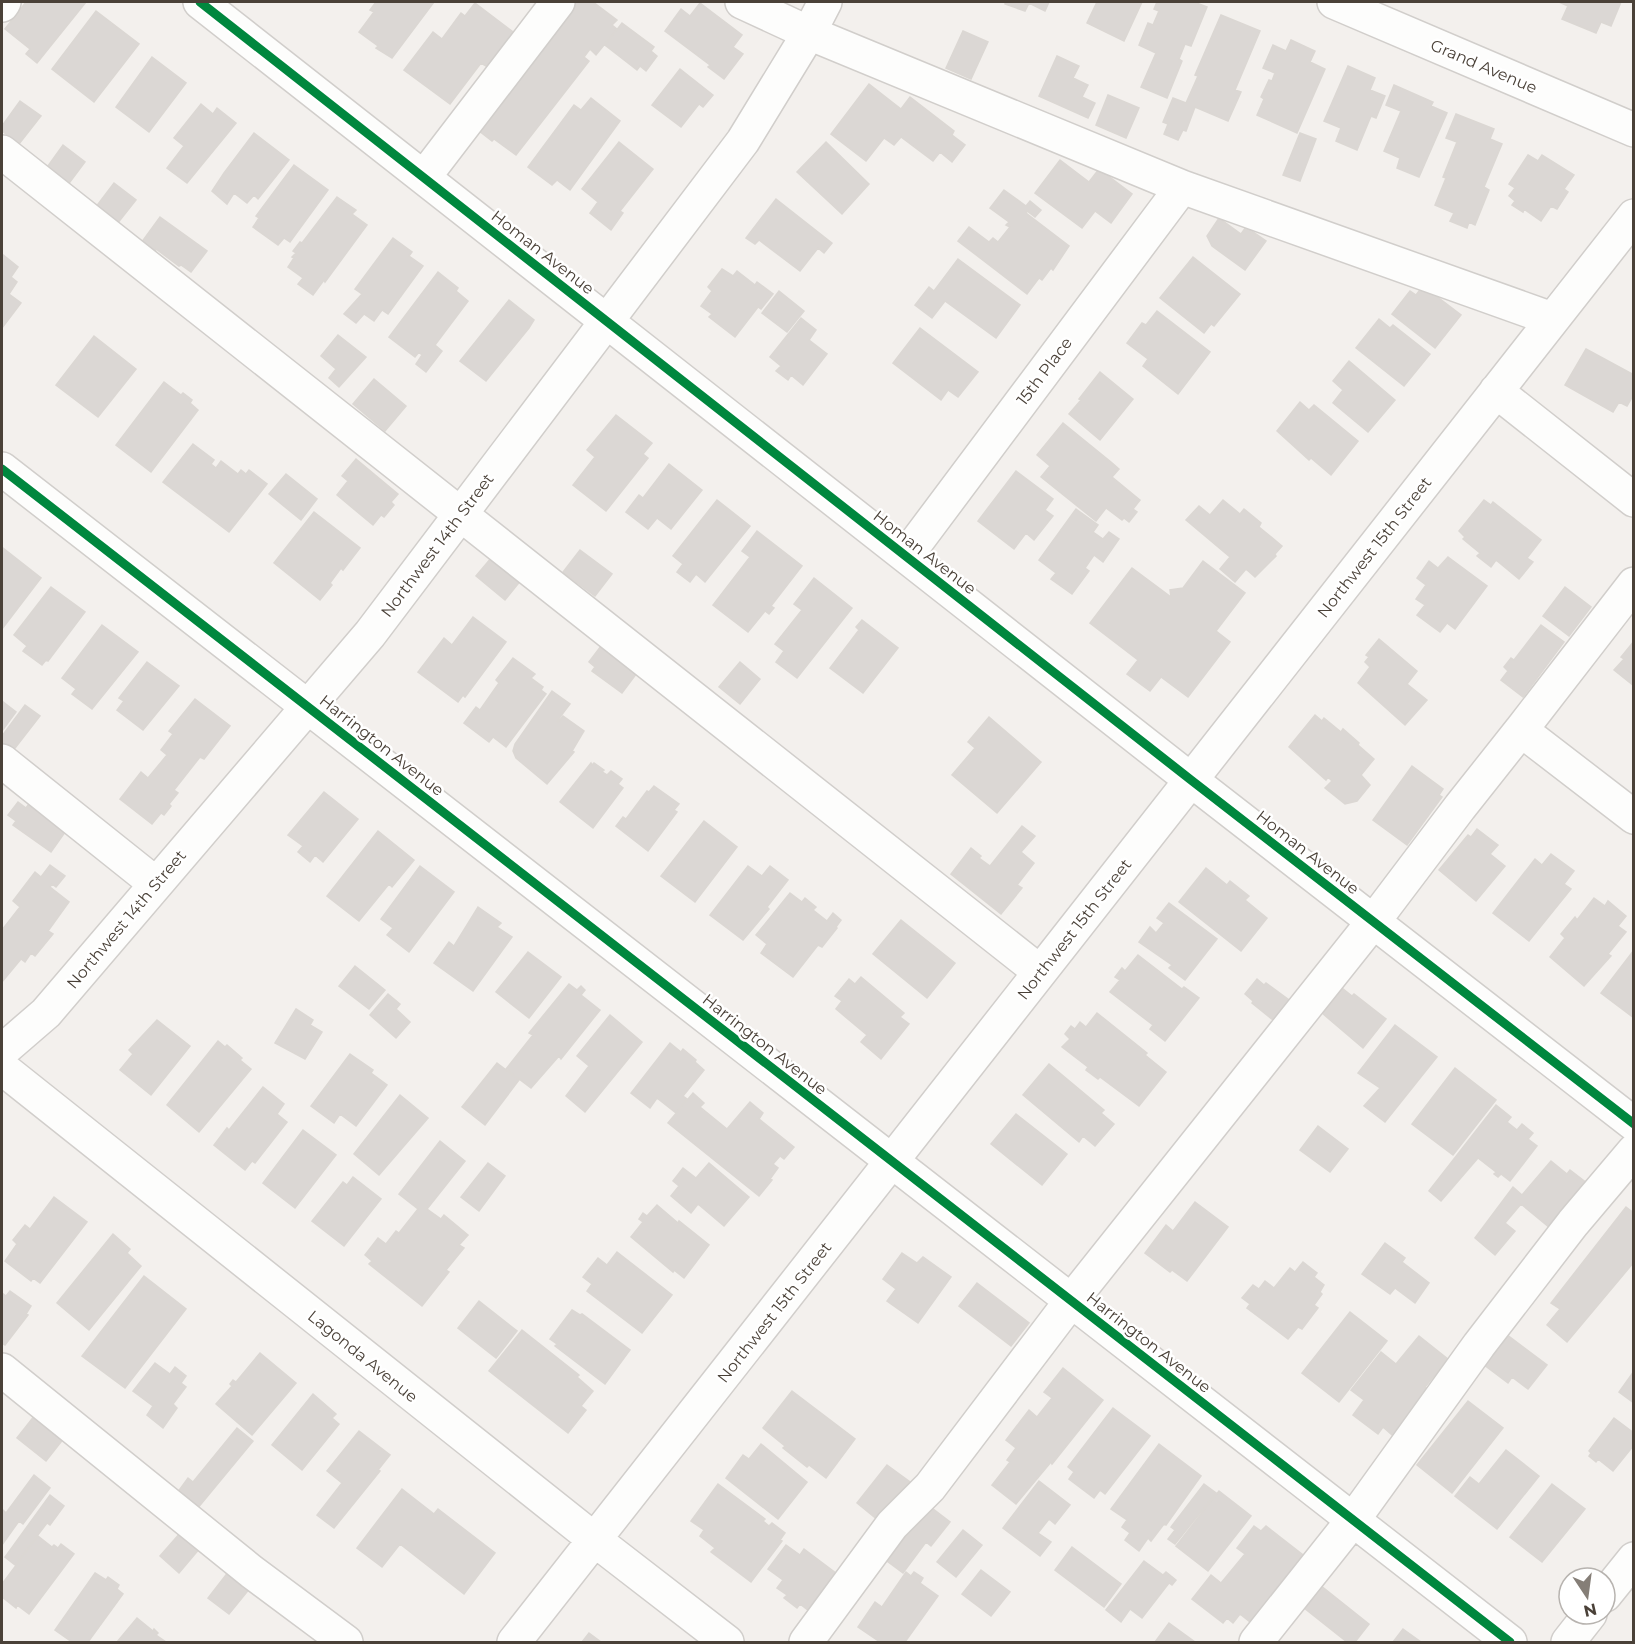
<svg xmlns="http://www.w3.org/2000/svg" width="1635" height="1644" font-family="Montserrat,sans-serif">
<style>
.building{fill:#dbd7d4;stroke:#dbd7d3;stroke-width:1.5}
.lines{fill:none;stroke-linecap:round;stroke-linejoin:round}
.minor-casing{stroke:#d1cecb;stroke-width:36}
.minor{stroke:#fdfdfc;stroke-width:33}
.cycleway-casing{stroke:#fff;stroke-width:13}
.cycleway{stroke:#00873e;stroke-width:9}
.labels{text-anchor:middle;stroke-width:5;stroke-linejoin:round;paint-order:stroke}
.street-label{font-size:16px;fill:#4a4138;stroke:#fff}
</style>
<rect width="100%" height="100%" fill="#f3f0ed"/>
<path class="building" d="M26,2H86L37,63L26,54L30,49L5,29Z
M376,2H434L392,58L376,48L378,46L359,32L374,12L370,10Z
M571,2H593L617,20L612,25L617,29L596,55L590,49L584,57L589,61L516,155L494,139L492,141L478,130Z
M1005,2H1049L1045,11L1029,3L1025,11L1005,4Z
M1097,2H1142L1124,41L1087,23Z
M1157,2H1194L1207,7L1191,46L1185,44L1179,59L1182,61L1167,98L1141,87L1156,53L1139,45L1148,23L1153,25L1159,11L1154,9Z
M1559,2H1621L1611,26L1601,22L1596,33L1562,19L1568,6Z
M475,3L517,35L491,69L481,63L450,104L404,70L433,32L442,39L461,13L465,16Z
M700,3L742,35L733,47L743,54L724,79L708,67L710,65L665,31L681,9L690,16Z
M96,11L139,44L94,102L52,69Z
M1221,15L1260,31L1235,90L1241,92L1228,121L1195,107L1186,131L1183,130L1178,140L1164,134L1168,124L1163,122L1173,98L1186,103L1198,76L1195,75Z
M622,23L654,47L651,51L657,56L646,71L640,66L637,70L605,45Z
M963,31L988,42L971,79L946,68Z
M1291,40L1315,51L1310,62L1325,69L1297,133L1257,115L1264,99L1261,97L1269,80L1272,81L1275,73L1263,68L1273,45L1286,51Z
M1057,56L1079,66L1073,78L1088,85L1082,97L1095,103L1088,118L1039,96Z
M152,57L186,83L149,132L116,107Z
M1348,66L1375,78L1370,90L1385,96L1376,118L1371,116L1357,150L1336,141L1341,128L1324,121Z
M680,69L713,95L703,107L699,104L681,127L652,105Z
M869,84L901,109L910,97L954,131L952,135L965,145L952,162L940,152L933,161L901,137L894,145L884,138L866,161L831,134Z
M1394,85L1433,102L1431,106L1447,113L1419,177L1397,168L1400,158L1384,151L1401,111L1386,105Z
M1108,95L1139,108L1126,138L1096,125Z
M591,98L620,121L570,190L557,180L552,185L528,167L574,105L581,110Z
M20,101L41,116L19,144L2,131V126Z
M201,104L213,114L217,108L236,123L187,183L167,168L184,146L174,138Z
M1456,114L1494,129L1490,139L1502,144L1484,187L1489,190L1475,225L1469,222L1467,228L1450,221L1454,213L1435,205L1446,178L1443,177L1457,142L1446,138Z
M254,133L289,160L258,199L254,195L247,203L234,193L227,204L212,191L224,173Z
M1300,133L1316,139L1300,181L1283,175Z
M619,142L653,169L620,211L623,213L611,230L590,213L598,202L582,189Z
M826,142L869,184L842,214L797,172Z
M63,145L85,162L67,186L45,170Z
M1528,155L1538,161L1542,155L1574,175L1564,189L1568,192L1557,209L1551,206L1541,221L1524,209L1523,212L1512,205L1515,201L1509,196L1515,188L1509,184Z
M1060,160L1089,182L1099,169L1132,194L1111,223L1095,211L1082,228L1035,193Z
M294,165L328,190L290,242L284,238L278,245L253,227L259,218L256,216Z
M114,183L136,200L117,224L95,208Z
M1004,190L1026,206L1030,201L1041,210L1035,217L1027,211L1026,213L1069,246L1053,270L1051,268L1042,280L1039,278L1027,294L958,241L969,227L989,242L993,238L998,242L1010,227L1006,225L1009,222L990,208Z
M337,197L356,210L352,214L367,225L325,282L324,280L313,295L298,284L303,278L288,267L294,258L292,257L296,253L293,251L300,242L302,243Z
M776,199L832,243L824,253L818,248L800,271L759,240L755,244L746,238Z
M160,217L207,251L191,272L181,265L179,266L156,249L154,253L141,243Z
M1219,218L1241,234L1246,227L1266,241L1245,270L1212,246L1207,236Z
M393,238L412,252L409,256L423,266L388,314L382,310L374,321L364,314L356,323L344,314L362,294L355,289Z
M2,254L18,267L11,277L17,282L9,294L21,303L2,328Z
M1193,257L1240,294L1214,326L1211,324L1204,333L1160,298Z
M958,259L1020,305L996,338L945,301L932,318L915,305L929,287L934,291Z
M722,269L733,276L737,271L755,285L757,282L773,294L761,309L758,307L735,337L709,317L712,314L701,306L712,291L708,287Z
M438,272L458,288L456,291L468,301L435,345L442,351L426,372L416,364L422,355L419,352L415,357L389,337Z
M1423,286L1461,315L1435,348L1392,314L1410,291L1416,295Z
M779,291L804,311L787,332L762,313Z
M509,300L534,320L529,328L486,381L460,361Z
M1157,311L1210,352L1178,394L1143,366L1148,359L1127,343L1142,323L1146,325Z
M801,318L816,330L809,340L827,354L803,385L791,375L788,380L776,371L781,366L770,357Z
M1379,319L1390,328L1393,325L1430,354L1404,386L1356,348Z
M920,328L978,372L958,397L948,390L941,400L893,363Z
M338,335L366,357L339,387L329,378L336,369L321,356Z
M94,336L136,369L98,417L56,385Z
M1586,349L1634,375V394L1627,406L1619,402L1613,412L1565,385Z
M1349,361L1395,400L1368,432L1333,403L1343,390L1333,381Z
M1100,372L1133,399L1100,440L1069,414L1081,400L1079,399Z
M374,379L406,406L385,431L353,404Z
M164,382L181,395L183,393L192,400L190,403L198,410L151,472L116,445Z
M1300,402L1309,410L1314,405L1358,441L1331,475L1311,458L1309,460L1277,431Z
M616,415L652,443L643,454L648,458L606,511L573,485L595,457L587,450Z
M1063,423L1111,462L1119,469L1112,477L1140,500L1133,509L1137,512L1129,522L1124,518L1122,520L1106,508L1096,521L1041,477L1050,466L1037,455Z
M193,444L214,460L211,464L216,468L221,461L238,474L241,470L246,474L249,470L267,484L229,532L163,482Z
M356,459L398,494L391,502L394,505L384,517L381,515L373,525L337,495L348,481L342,476Z
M669,464L702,490L671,529L657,518L648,529L626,512L639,495L643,498Z
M1016,471L1053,499L1045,510L1053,516L1034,540L1026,533L1014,549L978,521Z
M286,474L317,499L301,520L269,494Z
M717,500L750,526L705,582L696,574L690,582L677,572L683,564L673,556Z
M1223,500L1240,514L1244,509L1261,523L1259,527L1282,546L1275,554L1276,556L1255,577L1246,569L1235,582L1220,569L1230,557L1186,520L1199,506L1210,515Z
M1484,500L1491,505L1493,502L1541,540L1527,558L1533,562L1519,579L1496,560L1491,567L1477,556L1480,553L1463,539L1465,537L1459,531Z
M1076,509L1098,525L1093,532L1103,539L1109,532L1119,539L1103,562L1094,555L1085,568L1089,571L1072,594L1051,579L1056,573L1039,560Z
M314,512L360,548L343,570L341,568L330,583L332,585L320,600L274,563Z
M757,531L802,566L771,606L774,608L769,614L765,611L748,632L713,605L750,557L742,551Z
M3,548L41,578L2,629V550Z
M580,550L612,574L595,596L563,572Z
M497,551L525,575L505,600L476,576Z
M1448,557L1487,586L1455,629L1447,623L1440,632L1417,615L1425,605L1416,599L1426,585L1417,578L1429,561L1438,568Z
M1203,561L1245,593L1216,631L1230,642L1188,697L1161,677L1150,691L1127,674L1138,660L1090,623L1132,568L1171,597L1170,590L1183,588Z
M814,578L852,608L797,678L776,662L784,651L775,644L802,610L794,604Z
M51,587L85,612L48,661L46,660L42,665L23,651L27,646L14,635Z
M1565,587L1591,607L1569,636L1543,616Z
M473,617L506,642L465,697L463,695L458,702L418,672L444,638L452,645Z
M862,620L898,648L863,693L830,668L859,630L856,627Z
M102,625L138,652L92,709L72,694L76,689L62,678Z
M1541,625L1564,642L1523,697L1501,680L1508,671L1504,667L1511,658L1514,660Z
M1379,639L1417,671L1407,684L1427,700L1405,725L1358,683L1370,667L1365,662L1369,657L1366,655Z
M1634,641V686L1614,670L1624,659L1621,657Z
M601,646L637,673L622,693L592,671L595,667L589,662Z
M513,658L535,674L531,678L543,687L541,690L546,694L506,747L493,737L489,742L464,723L476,707L480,710L499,683L496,680Z
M147,662L179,686L143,730L117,710L124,701L119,698Z
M740,662L760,679L740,704L719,687Z
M552,691L570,704L557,721L558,722L563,716L584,731L572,751L574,752L547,784L516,758L513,751L515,744Z
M195,699L230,726L204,759L200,757L174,790L178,793L169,804L171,806L164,815L161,813L152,824L120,799L141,772L148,778L167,755L161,750L173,734L169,731Z
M2,701L16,712L2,731Z
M25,705L40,716L8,757L2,751V736Z
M1315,715L1322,721L1324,718L1341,732L1343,729L1359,743L1358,745L1374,759L1361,775L1370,785L1357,801L1345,804L1325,788L1332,781L1328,777L1326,780L1289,747Z
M989,717L1041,762L997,813L952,775L975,748L968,742Z
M591,763L592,765L594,763L604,770L602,772L607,775L611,771L622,779L618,784L623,788L593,828L560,802Z
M1412,766L1443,789L1439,795L1442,797L1407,845L1373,820Z
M654,786L679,804L674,810L677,812L648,851L616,826L623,817L626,819L647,791L649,792Z
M324,792L358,819L323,862L315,855L310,862L298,852L303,846L288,835Z
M31,801L68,828L51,852L13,825L16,821L8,815L18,802L26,808Z
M704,821L737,847L695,902L661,876Z
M1022,826L1035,836L1021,852L1034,863L1017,885L1022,888L1001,914L951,874L971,848L981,856L979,858L990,866Z
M1477,829L1498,845L1490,854L1505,866L1476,901L1439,870L1468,835L1471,837Z
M378,831L414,860L392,887L389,884L359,921L327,896Z
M1551,854L1574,871L1564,884L1571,889L1529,941L1493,913L1535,859L1542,865Z
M50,865L65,876L56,887L52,884L50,887L69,902L48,931L53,934L35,956L31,953L25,962L21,959L2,982V930L20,907L13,901L35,872L41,877Z
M420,866L454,892L409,952L387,935L393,928L381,919Z
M748,866L762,876L770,866L788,880L767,907L769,909L743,940L710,915Z
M1206,868L1227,885L1230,881L1249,896L1245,900L1267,918L1241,951L1179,902Z
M790,893L802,902L805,898L816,907L813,910L827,921L833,913L841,920L836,927L837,928L822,947L818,945L793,977L761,953L767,944L756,935Z
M1594,898L1605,906L1608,901L1626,916L1618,926L1626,932L1608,954L1611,956L1584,986L1550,957L1565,938L1561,934L1575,917L1577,920Z
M1169,903L1217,939L1185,980L1169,968L1172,965L1139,942L1150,927L1156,933L1164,923L1157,918Z
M478,907L501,923L497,927L512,937L473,991L434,963L449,942L454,946Z
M901,920L955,963L927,998L873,954Z
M1634,950V1018L1601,993Z
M528,952L561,977L529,1018L496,992Z
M1138,955L1182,989L1184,987L1199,998L1165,1041L1150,1029L1153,1025L1110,992L1120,980L1115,977L1122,968L1125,971Z
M355,966L385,990L369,1009L339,986Z
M861,977L904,1013L900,1017L909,1024L881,1059L861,1042L867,1035L836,1009L842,1001L835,996L849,979L855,984Z
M1257,979L1264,985L1266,983L1289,1000L1273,1020L1252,1003L1253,1001L1245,994Z
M569,984L577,990L581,986L585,990L581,995L600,1010L561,1059L559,1056L531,1088L506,1069L533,1035L529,1033Z
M1342,988L1352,996L1354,994L1386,1019L1363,1048L1322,1013Z
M388,994L400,1004L396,1009L410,1022L396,1038L370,1015Z
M296,1009L313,1020L310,1025L322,1032L305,1059L275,1043Z
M1097,1013L1147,1053L1145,1055L1166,1072L1139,1106L1100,1077L1098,1079L1086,1070L1088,1067L1062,1047L1070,1039L1065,1034L1071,1026L1075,1029L1080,1022L1086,1027Z
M610,1015L642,1042L585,1112L566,1096L589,1066L577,1056Z
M157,1020L190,1046L151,1095L120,1070L133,1054L129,1050Z
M1395,1025L1437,1057L1385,1122L1364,1106L1380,1088L1358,1073Z
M218,1041L225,1047L227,1045L242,1058L240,1060L251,1069L199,1132L167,1105Z
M670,1043L681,1052L683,1049L696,1060L695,1062L704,1070L683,1096L687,1099L676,1113L657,1098L650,1108L631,1093Z
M350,1054L373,1070L371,1073L387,1085L356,1126L340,1114L334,1123L311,1106Z
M497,1063L519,1080L485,1125L462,1107Z
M1049,1064L1104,1110L1101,1113L1114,1124L1095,1146L1083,1136L1079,1142L1023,1095Z
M1455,1068L1496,1100L1453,1155L1412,1124Z
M263,1087L284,1104L277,1114L287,1122L255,1163L252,1161L245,1170L214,1145L227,1128L229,1130Z
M693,1093L704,1103L700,1107L727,1129L750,1102L763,1113L759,1119L794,1147L784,1159L780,1156L773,1164L778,1168L770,1179L772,1180L759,1196L668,1123Z
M400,1095L428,1118L379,1175L354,1154Z
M1496,1105L1511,1117L1507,1122L1517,1130L1522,1124L1533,1133L1528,1139L1537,1146L1510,1181L1501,1174L1498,1177L1494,1174L1496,1172L1478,1158L1441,1201L1429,1191Z
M1016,1114L1067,1154L1042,1185L991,1144Z
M1318,1126L1348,1149L1330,1172L1300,1150Z
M303,1130L336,1155L295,1208L263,1183Z
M440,1141L465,1161L427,1209L441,1219L444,1215L468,1235L459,1245L464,1248L446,1270L449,1272L422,1306L369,1264L372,1261L365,1255L378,1238L386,1244L396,1231L399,1233L418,1209L399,1194Z
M1551,1161L1567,1174L1570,1170L1587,1183L1550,1228L1521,1204L1505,1223L1515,1231L1495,1255L1475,1238L1513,1187L1522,1195Z
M488,1163L505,1176L479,1211L461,1197Z
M709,1163L749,1197L724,1226L698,1204L691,1213L671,1196L679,1186L673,1181L683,1168L696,1178Z
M353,1177L381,1199L344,1246L312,1221L343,1182L347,1185Z
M54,1197L87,1222L40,1283L33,1278L31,1281L5,1261L17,1244L13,1240L25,1225L30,1229Z
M1195,1202L1228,1227L1187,1281L1172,1270L1170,1272L1145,1253L1166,1225L1173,1231Z
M657,1205L678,1223L679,1221L709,1245L684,1278L674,1270L673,1272L631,1237L643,1222L639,1219L643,1213L647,1216Z
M1626,1207L1634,1213V1262L1567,1342L1547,1325L1560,1309L1551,1303Z
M113,1234L130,1249L127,1253L141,1266L89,1330L57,1303Z
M1385,1243L1405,1258L1402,1262L1429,1283L1415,1303L1395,1288L1390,1294L1362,1274Z
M617,1252L672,1295L642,1333L587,1291L592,1284L583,1277L598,1258L607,1265Z
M902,1253L917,1263L923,1257L951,1277L918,1323L887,1301L896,1289L883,1279Z
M1303,1262L1317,1273L1314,1277L1324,1285L1320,1292L1322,1294L1314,1305L1318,1308L1302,1329L1298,1327L1288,1339L1247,1308L1250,1304L1242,1298L1253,1285L1259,1289L1265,1281L1274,1288L1290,1268L1295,1272Z
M144,1276L186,1309L125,1388L82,1356Z
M977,1283L1029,1323L1011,1346L959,1306Z
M10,1291L31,1306L26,1314L28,1315L5,1345L2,1343V1293L6,1296Z
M479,1301L517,1331L496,1358L458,1328Z
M572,1310L580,1315L582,1314L630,1350L605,1384L555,1346L557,1344L550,1339Z
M1350,1312L1387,1341L1339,1402L1302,1373Z
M522,1330L579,1375L577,1377L593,1391L581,1406L586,1410L568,1433L489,1371Z
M1506,1334L1547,1365L1528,1389L1512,1377L1508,1383L1483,1364Z
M1419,1336L1448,1359L1425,1387L1428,1390L1392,1435L1383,1427L1378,1434L1353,1415L1364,1400L1351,1390L1381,1352L1396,1364Z
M260,1353L296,1383L252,1435L216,1404L232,1386L230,1384L233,1380L236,1382Z
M155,1363L170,1374L175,1367L186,1376L181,1383L186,1387L173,1404L177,1408L163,1428L147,1415L153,1406L133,1391Z
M1063,1368L1103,1400L1052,1464L1051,1462L1016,1504L992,1485L1010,1462L1007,1460L1016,1448L1006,1440L1029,1410L1037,1417L1052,1398L1044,1392Z
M1634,1371V1403L1619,1392Z
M792,1391L855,1439L826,1478L809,1465L807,1467L783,1448L785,1446L763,1428Z
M313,1394L336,1414L332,1418L339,1424L302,1470L272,1445Z
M1468,1401L1503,1428L1452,1493L1417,1465Z
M1113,1408L1150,1436L1105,1494L1100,1490L1094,1498L1069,1479L1074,1472L1068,1467Z
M35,1415L64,1438L46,1461L17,1438Z
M1614,1418L1634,1433V1445L1613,1471L1598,1459L1596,1462L1589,1456L1591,1453L1589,1451Z
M237,1428L253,1441L197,1509L177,1493L188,1478L193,1482Z
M359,1431L390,1455L378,1470L380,1471L334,1528L317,1515L342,1483L327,1471Z
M761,1444L807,1482L778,1519L726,1478L743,1455L749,1459Z
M1159,1444L1201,1476L1166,1525L1164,1524L1151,1541L1148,1538L1139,1551L1125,1540L1130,1533L1122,1527L1127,1520L1111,1509Z
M1506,1450L1539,1476L1497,1529L1455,1496L1470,1477L1479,1484Z
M887,1465L910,1482L879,1521L857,1503Z
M34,1475L50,1488L23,1524L19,1521L2,1545V1509L6,1513Z
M1039,1481L1070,1505L1055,1524L1049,1519L1038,1533L1051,1542L1040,1556L1003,1528Z
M718,1484L765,1519L763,1521L769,1526L772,1523L785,1533L780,1540L782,1541L751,1582L711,1552L715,1548L700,1536L704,1530L691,1521Z
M1204,1484L1216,1493L1175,1544L1168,1539L1175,1530L1171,1527Z
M1552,1484L1585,1509L1542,1562L1510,1537Z
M402,1489L434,1514L438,1509L495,1553L464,1594L400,1544L382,1567L357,1548Z
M1219,1491L1251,1516L1208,1571L1176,1546Z
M50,1495L64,1506L50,1525L47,1523L15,1565L5,1557Z
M928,1505L950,1522L931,1546L926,1542L903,1573L887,1561Z
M1254,1526L1261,1531L1266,1526L1303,1555L1290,1572L1292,1573L1259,1616L1256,1613L1250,1622L1240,1614L1233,1623L1227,1618L1223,1623L1192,1599L1211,1575L1221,1583L1245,1554L1237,1548Z
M963,1530L982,1545L956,1577L937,1562Z
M181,1532L200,1548L179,1573L160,1556Z
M38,1536L52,1547L54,1545L58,1548L61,1544L74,1554L29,1614L17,1605L16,1608L2,1597V1584Z
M786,1545L800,1555L804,1549L837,1574L809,1611L800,1604L797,1608L784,1598L787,1595L777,1588L783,1580L768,1569Z
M1072,1547L1121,1584L1104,1607L1055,1570Z
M1144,1561L1163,1575L1166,1572L1176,1580L1172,1585L1169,1583L1142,1618L1130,1609L1121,1622L1106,1610Z
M981,1570L1010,1592L991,1616L962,1594Z
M229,1571L251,1587L229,1614L208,1598Z
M906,1572L911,1576L914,1572L923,1578L920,1583L938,1596L905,1642H880L858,1627L875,1602L882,1607Z
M95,1573L106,1580L108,1577L119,1585L117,1589L123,1594L88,1642H72L55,1630Z
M1320,1585L1369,1624L1355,1642H1347L1303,1607Z
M137,1618L153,1631L154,1629L158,1633L156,1635L166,1642H117Z
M1169,1623L1195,1642H1155Z
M1403,1629L1421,1642H1393Z
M589,1633L601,1642H582Z"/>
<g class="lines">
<g class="minor-casing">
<path id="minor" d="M200,2L1191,780L1634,1124
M742,2L809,33L1182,187L1552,319
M1334,2L1634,130
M2,5L4,2
M2,152L1040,972
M424,177L558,2
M1496,391L1634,500
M2,469L1510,1642
M906,556L1182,187
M1521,730L1634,584
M2,761L156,884
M2,1051L46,1013L370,634L743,141L809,33L825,2
M2,1068L595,1540L727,1642
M2,1370L252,1572L346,1642
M1605,1595L1634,1559
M514,1642L1634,216
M806,1642L892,1525L930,1487L1071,1301L1373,922L1460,807L1521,730L1634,817
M1256,1642L1353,1520L1479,1345L1573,1223L1634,1151
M1568,1642L1590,1614"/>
</g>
<use href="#minor" class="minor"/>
<g class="cycleway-casing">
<path id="cycleway" d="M200,2L1191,780L1634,1124
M2,469L1510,1642"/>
</g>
<use href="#cycleway" class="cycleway"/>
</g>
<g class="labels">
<g class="street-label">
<text transform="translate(1484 66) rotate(23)" y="6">Grand Avenue</text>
<text transform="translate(543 252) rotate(38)" y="6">Homan Avenue</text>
<text transform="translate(1044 371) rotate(-53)" y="6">15th Place</text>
<text transform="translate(437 545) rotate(-53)" y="6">Northwest 14th Street</text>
<text transform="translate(1374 547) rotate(-52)" y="6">Northwest 15th Street</text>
<text transform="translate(925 552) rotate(38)" y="6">Homan Avenue</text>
<text transform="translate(382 745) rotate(38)" y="6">Harrington Avenue</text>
<text transform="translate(1308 852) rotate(38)" y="6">Homan Avenue</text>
<text transform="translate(126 919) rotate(-50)" y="6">Northwest 14th Street</text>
<text transform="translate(1074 929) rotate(-52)" y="6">Northwest 15th Street</text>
<text transform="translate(765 1044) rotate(38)" y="6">Harrington Avenue</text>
<text transform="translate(774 1312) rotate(-52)" y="6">Northwest 15th Street</text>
<text transform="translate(1149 1342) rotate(38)" y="6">Harrington Avenue</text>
<text transform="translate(363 1356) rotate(39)" y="6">Lagonda Avenue</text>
</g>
</g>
<rect width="1635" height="1644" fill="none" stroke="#4a4138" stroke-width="6"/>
<g transform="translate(1587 1596) rotate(167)"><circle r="28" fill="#ffffff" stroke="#b7b3af" stroke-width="1.5"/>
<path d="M0-4.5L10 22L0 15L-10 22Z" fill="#857e77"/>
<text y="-9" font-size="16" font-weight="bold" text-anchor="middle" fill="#4a4138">N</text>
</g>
</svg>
